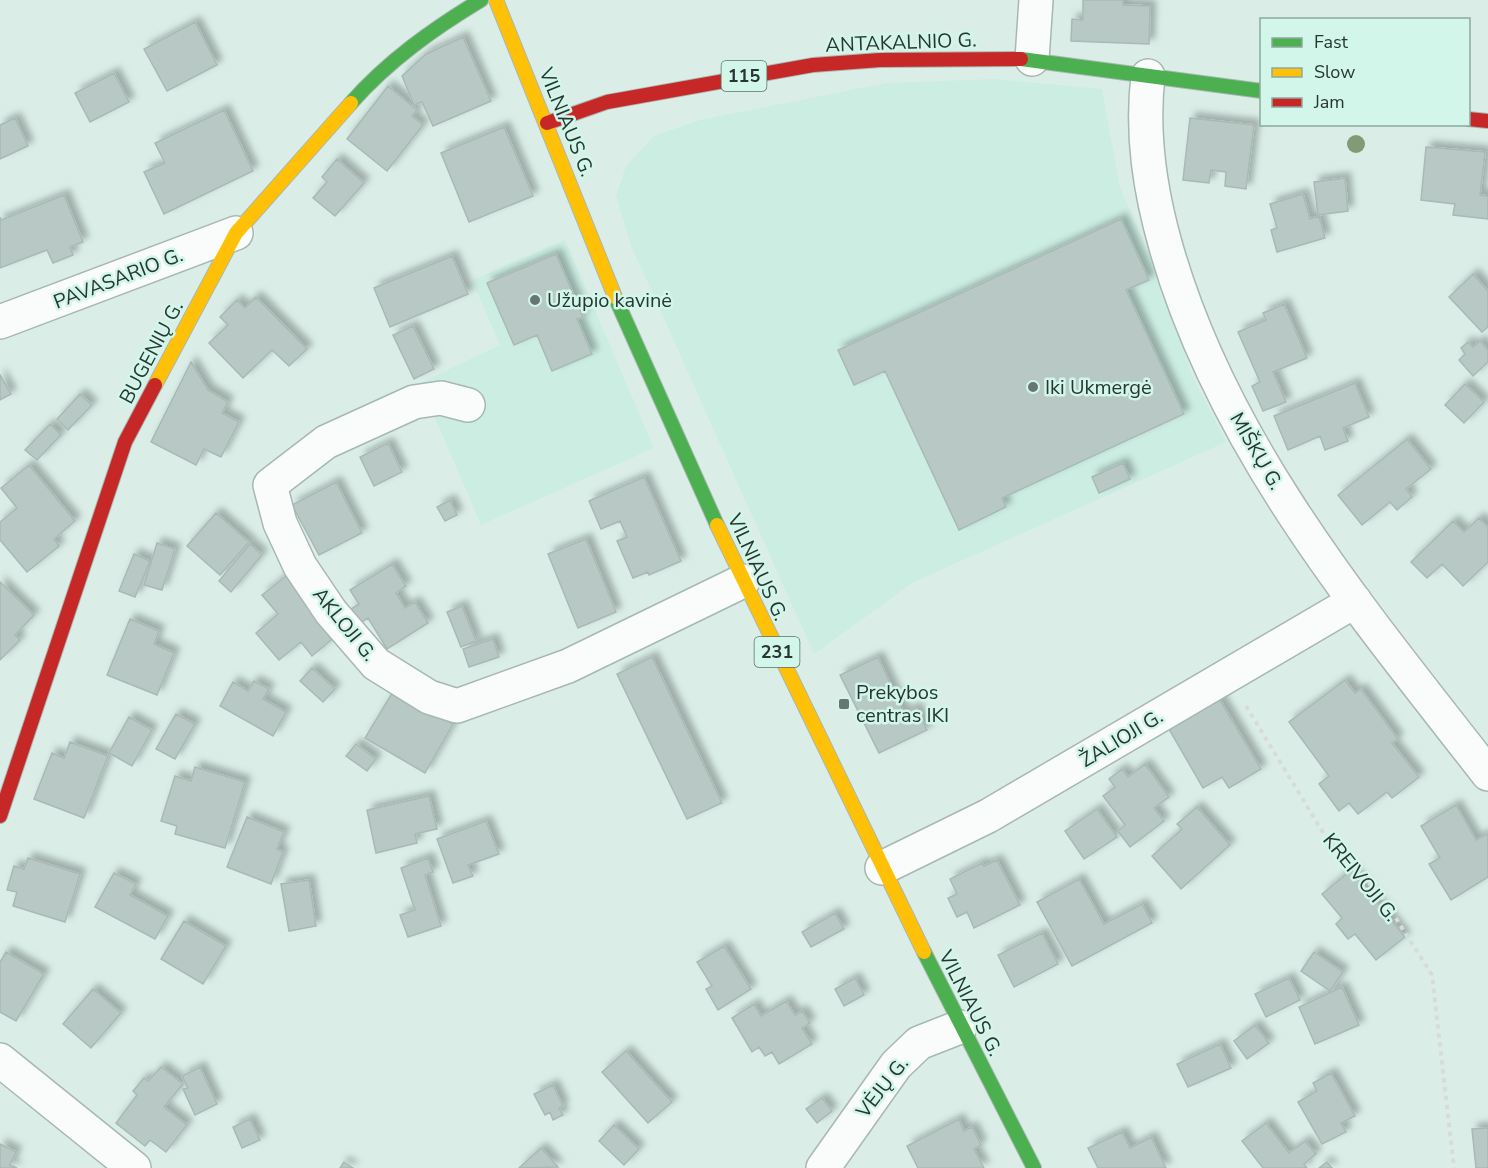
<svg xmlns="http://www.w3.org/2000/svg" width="1488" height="1168" font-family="'Nunito Sans',sans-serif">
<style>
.built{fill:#ccede2}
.building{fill:#b8c9c5;stroke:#a9b9b6;stroke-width:1.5;filter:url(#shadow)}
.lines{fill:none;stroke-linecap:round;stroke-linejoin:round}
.street-casing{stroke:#a8b7b2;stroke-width:36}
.fast-casing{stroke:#a8b7b2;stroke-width:16}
.slow-casing{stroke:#a8b7b2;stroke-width:16}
.jam-casing{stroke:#a8b7b2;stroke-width:16}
.path{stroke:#d7dcda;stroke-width:4;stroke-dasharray:4.5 4.5;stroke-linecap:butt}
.street{stroke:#f9fcfb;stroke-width:33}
.fast{stroke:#4caf50;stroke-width:14}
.slow{stroke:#ffc107;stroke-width:14}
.jam{stroke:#c62828;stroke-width:14}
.tree{fill:#849976}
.poi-dot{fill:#667671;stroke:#d2f6ea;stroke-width:2}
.labels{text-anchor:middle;stroke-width:5;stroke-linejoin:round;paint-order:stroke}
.shield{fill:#d2f6ea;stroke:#5b7068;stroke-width:1.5}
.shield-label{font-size:18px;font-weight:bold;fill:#283631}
.street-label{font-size:20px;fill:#283631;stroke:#d2f6ea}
.poi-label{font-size:20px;fill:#283631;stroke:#d2f6ea;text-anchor:start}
</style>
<defs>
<filter id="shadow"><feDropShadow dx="5.5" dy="-5.5" stdDeviation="3" flood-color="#0004"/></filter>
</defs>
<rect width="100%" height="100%" fill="#daeee7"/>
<path class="built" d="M994,79L1102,89L1120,188L1164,289L1191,373L1226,442L914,582L814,654L631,245L616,196L626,166L654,136L700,120L886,83Z
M565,240L654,448L481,525L420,383L500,345L472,280Z"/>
<path class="building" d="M1083,0H1123V5L1150,6L1149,44L1071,41L1072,19L1083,20Z
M195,22L217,65L167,91L144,49Z
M463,37L491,101L433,126L422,102L414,105L402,76L426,54Z
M114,73L129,102L90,122L75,93Z
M388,86L417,110L412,116L423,125L387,171L347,139Z
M224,110L253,171L164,214L144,172L165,163L155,143Z
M15,118L28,146L0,159V125Z
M1190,118L1254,125L1246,189L1225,186L1226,172L1211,170L1209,183L1183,180Z
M504,127L533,196L469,222L441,153Z
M1426,147L1485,152L1480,195L1488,196V219L1453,215L1455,204L1421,200Z
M337,159L364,183L335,216L313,198L327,182L322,177Z
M1345,178L1348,211L1318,215L1314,182Z
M1303,194L1310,219L1319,216L1325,238L1277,252L1271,230L1277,228L1270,204Z
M64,195L83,242L70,247L73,255L53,263L47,250L0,268V217L1,220Z
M1121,219L1149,280L1126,290L1184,414L1002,498L1006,507L959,530L885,371L854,385L838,350Z
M556,254L583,317L577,319L592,354L552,371L537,335L514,345L487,283Z
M452,256L468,294L390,327L374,288Z
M1473,274L1488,291V327L1482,332L1449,297Z
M256,297L307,349L289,366L272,350L243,378L209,343L228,325L220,317L237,300L245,308Z
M1284,304L1307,358L1273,372L1286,402L1263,411L1252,386L1260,382L1238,332L1266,320L1263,313Z
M413,326L434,369L414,379L393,335Z
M1480,341L1488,350V362L1473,376L1459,360L1465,354L1461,348L1468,342L1473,347Z
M191,362L208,390L228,402L222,413L239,422L221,457L204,449L196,465L151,442Z
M0,375L11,394L0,400Z
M1355,383L1369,417L1343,428L1348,441L1325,450L1320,436L1288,450L1274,416Z
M1465,384L1484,402L1464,423L1445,405Z
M80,394L92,405L68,430L57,419Z
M50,424L61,435L37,460L25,450Z
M1407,439L1431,469L1406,489L1412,497L1397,510L1390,502L1362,525L1338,495Z
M388,443L402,472L374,486L360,457Z
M1123,463L1130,479L1099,493L1092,477Z
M29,465L75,521L54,539L59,546L27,572L0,540V522L17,508L1,488Z
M644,477L681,561L649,575L648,572L633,578L617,541L627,537L620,521L601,529L589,501Z
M336,482L362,533L319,555L292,505Z
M450,500L457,515L445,521L437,507Z
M216,513L249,542L220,575L187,546Z
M1479,518L1488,527V562L1463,586L1442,564L1427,578L1411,562L1453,521L1464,532Z
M586,539L616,612L578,628L548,554Z
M157,543L175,549L162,590L144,585Z
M250,544L262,555L231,592L219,581Z
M134,554L150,561L135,597L119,591Z
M392,564L406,586L396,593L405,608L415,602L428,623L387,649L368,618L360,623L351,609L359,604L350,590Z
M286,576L336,636L312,656L301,642L279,660L256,633L278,614L262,595Z
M0,582L34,615L15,635L20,640L0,660Z
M462,606L476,641L461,647L447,612Z
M130,619L159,631L154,644L174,653L157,695L107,675Z
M493,639L499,657L469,667L463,649Z
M652,657L722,803L687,819L617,674Z
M878,657L904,713L916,708L927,730L879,753L840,675Z
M312,668L335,689L323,702L300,681Z
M1345,680L1355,693L1361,689L1398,739L1392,743L1419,777L1392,798L1387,792L1358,814L1349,803L1339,811L1319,784L1329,776L1289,722Z
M254,681L269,689L263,699L286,712L273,736L220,706L233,682L248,691Z
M394,690L453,724L425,773L365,738Z
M1217,695L1261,769L1229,788L1222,777L1203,788L1166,724Z
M176,714L195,724L175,759L156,749Z
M129,717L152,730L132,766L109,753Z
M70,742L108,756L84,818L34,799L52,753L64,758Z
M356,744L376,759L367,771L346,756Z
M1145,764L1169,797L1154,808L1164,821L1130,847L1118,831L1125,825L1103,796L1115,787L1109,779L1122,769L1128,777Z
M195,767L245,782L225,848L175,834L177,826L161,821L175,776L191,781Z
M429,796L437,829L415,834L417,843L376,853L367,810Z
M1456,805L1476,840L1487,834L1488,836V877L1451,900L1429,864L1440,858L1421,826Z
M1197,807L1230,845L1181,889L1152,856L1182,829L1177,824Z
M1097,809L1117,837L1084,859L1065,831Z
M247,817L284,832L277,849L283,852L271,884L227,867Z
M486,821L499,854L468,865L473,876L453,883L437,839Z
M28,858L80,874L65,922L13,906L17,892L7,890L14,866L24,869Z
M428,858L433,872L425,875L441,926L408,937L400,915L415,910L401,868Z
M997,860L1020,905L974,928L967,912L957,917L948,898L957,894L950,879L982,863L984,866Z
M1351,870L1405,937L1376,960L1355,934L1348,939L1336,924L1342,918L1322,894Z
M114,873L136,884L130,895L168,916L155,939L95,907Z
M1079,879L1104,924L1142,904L1152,923L1072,966L1037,902Z
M309,880L316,926L289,931L281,884Z
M835,913L844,929L811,947L802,932Z
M184,921L226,946L203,984L161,959Z
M1042,933L1058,964L1014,987L998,955Z
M724,946L751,989L718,1010L706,989L712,986L697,962Z
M6,952L44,974L16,1021L0,1012V962Z
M1314,952L1343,972L1330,991L1301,971Z
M855,978L864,995L844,1006L835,989Z
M1289,978L1300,1000L1266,1017L1255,994Z
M1342,987L1359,1025L1315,1044L1299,1007Z
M93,989L121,1013L91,1048L63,1024Z
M786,1001L795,1015L802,1011L810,1023L802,1028L812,1044L779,1064L772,1052L765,1056L759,1047L752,1052L732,1018L754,1004L761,1016Z
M1255,1025L1269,1043L1247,1059L1234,1041Z
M1220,1044L1231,1068L1188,1087L1177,1064Z
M626,1051L672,1102L648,1123L602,1072Z
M161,1067L183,1084L164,1107L187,1125L166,1152L150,1140L145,1146L116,1123L137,1095L133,1091L144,1078L148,1081Z
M200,1067L217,1104L195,1115L183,1089L188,1088L182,1076Z
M1331,1073L1355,1116L1341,1123L1346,1132L1322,1144L1298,1102L1317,1091L1313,1083Z
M553,1085L563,1106L559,1108L563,1115L553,1120L550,1112L545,1115L534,1094Z
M822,1098L832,1111L817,1123L806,1109Z
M250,1119L260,1140L242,1148L233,1127Z
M959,1119L964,1131L972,1127L981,1145L974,1149L984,1168H918L907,1146Z
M1266,1123L1289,1153L1305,1141L1316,1154L1304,1164L1307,1168H1263L1242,1141Z
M614,1125L639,1149L624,1165L599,1141Z
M1488,1128V1168H1476L1472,1129Z
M1122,1132L1130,1148L1151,1137L1166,1168H1098L1088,1148Z
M0,1144L16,1152L10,1165L17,1168H0Z
M541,1148L558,1167L519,1168Z
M344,1162L353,1168H340Z
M1327,1162L1332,1168H1319Z"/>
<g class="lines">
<g class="street-casing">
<path id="street" d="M1032,59L1036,0
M1148,76C1141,135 1150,191 1166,247C1223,448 1362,612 1488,774
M0,322L236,233
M468,405L441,398L414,402L326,442L270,485L280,523L300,566L331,612L376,664L429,697L457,706L568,666L743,581
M882,868L988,816L1355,601
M0,1060L134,1168
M823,1168L896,1065L919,1043L960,1027"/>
</g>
<g class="fast-casing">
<path id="fast" d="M1021,59L1262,91
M351,103C388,61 433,29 481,0
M615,297L717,525
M924,952L1034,1168"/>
</g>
<g class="slow-casing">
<path id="slow" d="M496,0L615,297
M155,385L236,233L351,103
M717,525L924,952"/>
</g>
<g class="jam-casing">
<path id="jam" d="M1468,119L1488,121
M547,123L607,102L813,65L880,60L1021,59
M0,816L125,442L155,385"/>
</g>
<path class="path" d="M1246,706L1327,839L1383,898L1432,975L1454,1168"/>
<use href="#street" class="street"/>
<use href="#fast" class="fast"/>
<use href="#slow" class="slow"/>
<use href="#jam" class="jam"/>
</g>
<circle class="tree" cx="1356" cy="144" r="9"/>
<g class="poi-dot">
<circle cx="535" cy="300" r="6"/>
<circle cx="1033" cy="387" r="6"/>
<rect x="838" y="698" width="12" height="12" rx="3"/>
</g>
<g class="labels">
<g class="shield">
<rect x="721.5" y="61" width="45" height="30" rx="4.5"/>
<rect x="754.5" y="637" width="45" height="30" rx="4.5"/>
</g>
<g class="shield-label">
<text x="744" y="82">115</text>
<text x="777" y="658">231</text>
</g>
<g class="street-label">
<text transform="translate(901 42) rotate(-2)" y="7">ANTAKALNIO G.</text>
<text transform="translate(567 122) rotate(68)" y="7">VILNIAUS G.</text>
<text transform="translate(118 278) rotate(-21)" y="7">PAVASARIO G.</text>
<text transform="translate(151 352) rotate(-62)" y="7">BUGENIŲ G.</text>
<text transform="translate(1257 451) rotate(60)" y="7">MIŠKŲ G.</text>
<text transform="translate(758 567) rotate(65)" y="7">VILNIAUS G.</text>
<text transform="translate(345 624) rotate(51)" y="7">AKLOJI G.</text>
<text transform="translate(1121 738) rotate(-31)" y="7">ŽALIOJI G.</text>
<text transform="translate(1361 877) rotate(51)" y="7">KREIVOJI G.</text>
<text transform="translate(971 1003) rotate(63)" y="7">VILNIAUS G.</text>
<text transform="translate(882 1087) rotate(-52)" y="7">VĖJŲ G.</text>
</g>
<g class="poi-label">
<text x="547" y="307">Užupio kavinė</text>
<text x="1045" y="394">Iki Ukmergė</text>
<text x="856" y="699">Prekybos<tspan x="856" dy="23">centras IKI</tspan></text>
</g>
</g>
<rect x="1260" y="18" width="210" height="108" fill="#d2f6ea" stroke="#8ea9a0" stroke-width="1.5"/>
<rect x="1272" y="38" width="30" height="9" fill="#4caf50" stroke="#8ea9a0" stroke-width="1.5"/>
<text x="1314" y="48" font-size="18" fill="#283631">Fast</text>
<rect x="1272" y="68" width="30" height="9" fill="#ffc107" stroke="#8ea9a0" stroke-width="1.5"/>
<text x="1314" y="78" font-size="18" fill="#283631">Slow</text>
<rect x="1272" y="98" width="30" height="9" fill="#c62828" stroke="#8ea9a0" stroke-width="1.5"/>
<text x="1314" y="108" font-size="18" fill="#283631">Jam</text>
</svg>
